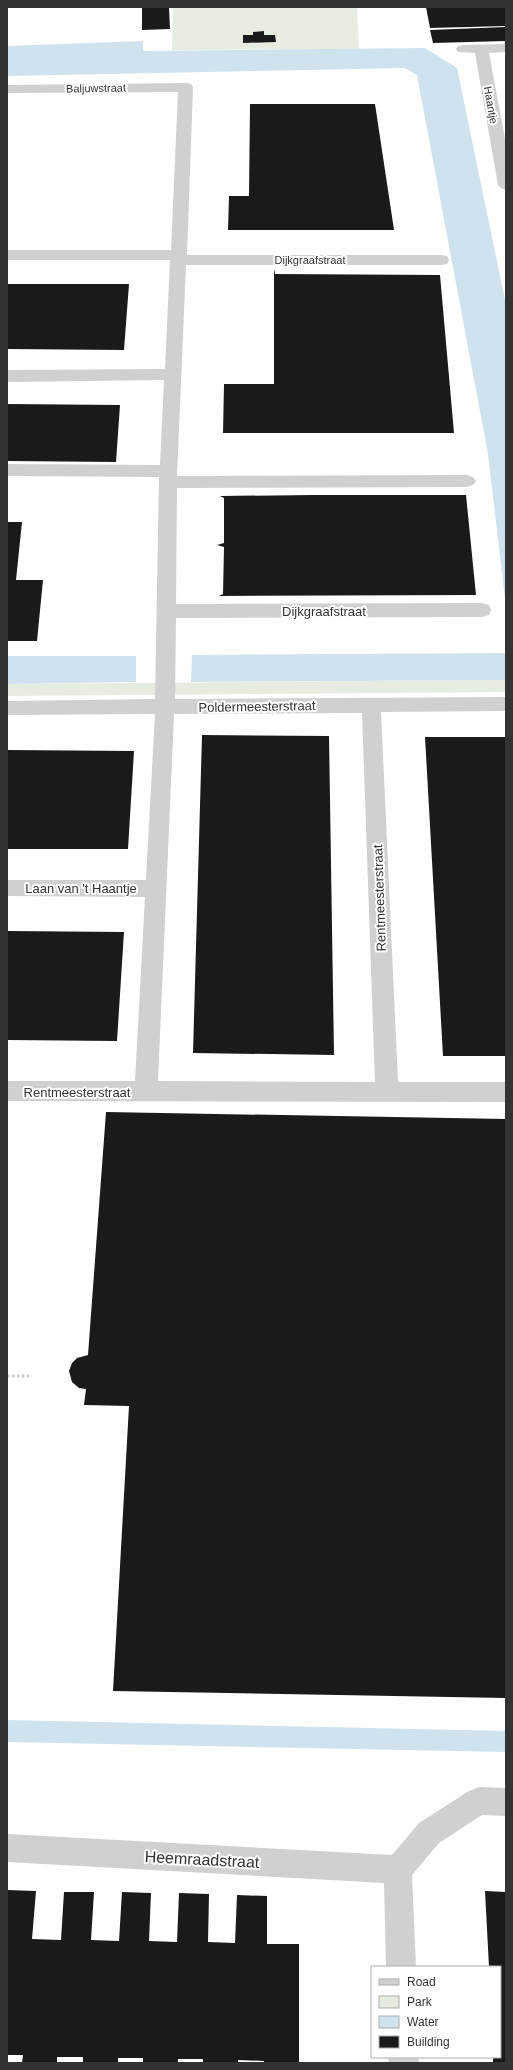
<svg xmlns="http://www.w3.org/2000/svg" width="513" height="2070" font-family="Helvetica,sans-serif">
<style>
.green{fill:#e6ecdf}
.water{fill:#cfe2ee}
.building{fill:#1a1a1a}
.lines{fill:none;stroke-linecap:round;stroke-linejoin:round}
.path{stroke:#cdcdcd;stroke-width:3;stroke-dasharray:2.5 2.5;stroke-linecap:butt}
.minor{fill:#d0d0d0;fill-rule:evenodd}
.labels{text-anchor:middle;stroke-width:4;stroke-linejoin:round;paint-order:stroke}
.far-street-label{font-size:11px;fill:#333;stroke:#fff}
.street-label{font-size:13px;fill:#333;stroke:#fff}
.near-street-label{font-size:16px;fill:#333;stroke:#fff}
</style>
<rect width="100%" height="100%" fill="#fff"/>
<path class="green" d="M173,7H357L359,49L172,50Z
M506,680V692L7,696V684Z"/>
<path class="water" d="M143,41V51L425,48L457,68L506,305V607L488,454L417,75L405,68L7,76V46Z
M506,653V680L191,682L192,655Z
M7,656H136V682L7,684Z
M7,1720L506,1731V1752L7,1742Z"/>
<path class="building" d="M142,7H169L170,29L142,30Z
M426,7H506V26L430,28Z
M506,27V41L433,43L430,30Z
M264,31V35H275L276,42L243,43V35H253V32Z
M250,104H375L394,230H228L229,196H249Z
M274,269L275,274L440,275L454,433H223L224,384H274Z
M7,284H129L124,350L7,349Z
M7,404L120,405L116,462L7,461Z
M314,495H466L476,595L219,596L223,594L224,547L217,545L224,543V498L220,496Z
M7,522H22L16,580H43L37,641H7Z
M202,735L329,736L334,1055L193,1053Z
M425,737H506V1056H443Z
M7,750L134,751L128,849H7Z
M7,931L124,932L117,1041L7,1040Z
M106,1112L506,1119V1698L113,1691L129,1406L84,1405L86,1389L79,1388L72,1382L69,1371L72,1363L77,1358L88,1355Z
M7,1890L36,1891L32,1939L61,1940L64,1892H94L91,1940L119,1941L122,1892L151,1893L149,1941L177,1942L179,1893L209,1894L208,1942L235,1943L237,1895L267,1896V1944H299V2063H264V2061L238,2060V2063H203V2059H178V2063H143V2058H118V2063H83V2057H57V2063H22L23,2055H7Z
M485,1891L506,1892V2063H493V2057H500V1967H489Z"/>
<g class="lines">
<path class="path" d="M7,1376H29"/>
<path class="minor" d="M506,44V52L489,53L506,144V190L501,188L498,185L475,53L458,52L456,49L458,46L463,45Z
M186,83L191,84L193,87L187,255H441L447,256L449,260L447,264L441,265H186L177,476L467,475L473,477L476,481L473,485L467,487L177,488L176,604L482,603L489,605L491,610L489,615L482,617L176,618L175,699L506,697V711L381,712L398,1082H506V1102L7,1101V1081H135L145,897L7,896V880H146L155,714L7,715V701L155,699L159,477L7,476V464L160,465L164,380L7,382V370L165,369L170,260H7V250H171L178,92L7,93V85ZM362,713L375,1082L158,1081L174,714Z
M479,1787L506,1788V1816L482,1815L439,1843L412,1875L416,1967H386L384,1883L7,1862V1834L392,1855L419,1823L469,1791Z
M388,2057H418L419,2063H389Z"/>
</g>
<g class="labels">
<g class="far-street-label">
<text transform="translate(96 88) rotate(-1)" y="4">Baljuwstraat</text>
<text transform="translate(491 105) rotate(80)" y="4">Haantje</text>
<text x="310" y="264">Dijkgraafstraat</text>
</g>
<g class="street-label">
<text x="324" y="616">Dijkgraafstraat</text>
<text transform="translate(257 706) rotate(-1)" y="5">Poldermeesterstraat</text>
<text x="81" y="893">Laan van 't Haantje</text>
<text transform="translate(379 898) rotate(-92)" y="5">Rentmeesterstraat</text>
<text x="77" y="1097">Rentmeesterstraat</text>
</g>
<g class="near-street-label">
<text transform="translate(202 1859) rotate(3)" y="6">Heemraadstraat</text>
</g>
</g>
<rect width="513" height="2070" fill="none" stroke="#333333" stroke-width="16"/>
<rect x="371" y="1966" width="130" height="92" fill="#ffffff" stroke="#adadad"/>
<rect x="379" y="1979" width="20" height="6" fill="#d0d0d0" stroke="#adadad"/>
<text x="407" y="1986" font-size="12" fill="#333333">Road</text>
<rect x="379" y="1996" width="20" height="12" fill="#e6ecdf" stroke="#adadad"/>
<text x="407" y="2006" font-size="12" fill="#333333">Park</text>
<rect x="379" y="2016" width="20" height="12" fill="#cfe2ee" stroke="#adadad"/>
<text x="407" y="2026" font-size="12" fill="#333333">Water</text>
<rect x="379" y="2036" width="20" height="12" fill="#1a1a1a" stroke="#adadad"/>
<text x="407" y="2046" font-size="12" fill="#333333">Building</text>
</svg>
